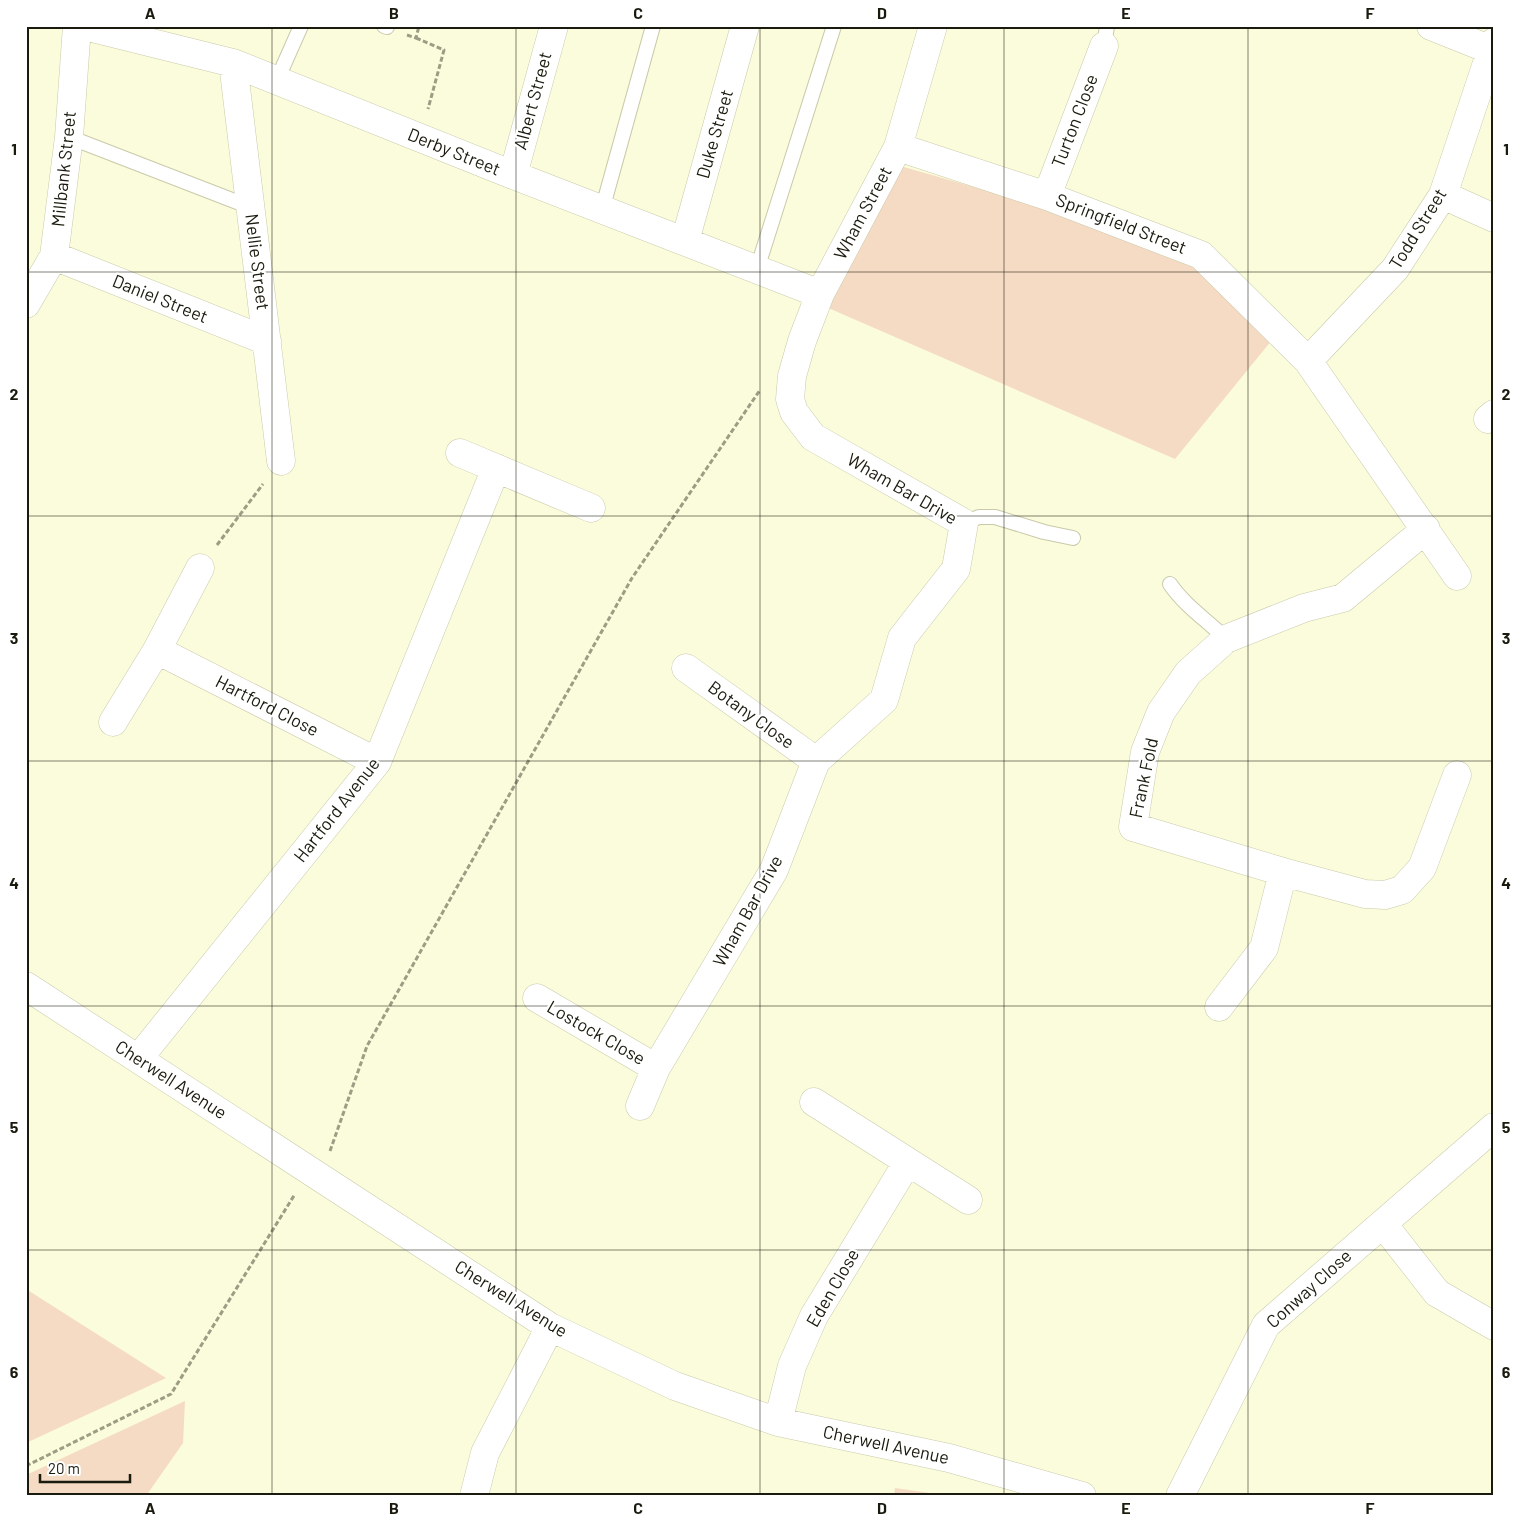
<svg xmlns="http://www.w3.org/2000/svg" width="1520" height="1522" font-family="Barlow,sans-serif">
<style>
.green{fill:#f5dbc3}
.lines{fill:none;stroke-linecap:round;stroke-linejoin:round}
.service-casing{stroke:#cacaab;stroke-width:16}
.minor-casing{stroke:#cacaab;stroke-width:29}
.path{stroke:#9d9d85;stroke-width:3;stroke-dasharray:5 2.5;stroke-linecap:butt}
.service{stroke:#fff;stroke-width:14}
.minor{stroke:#fff;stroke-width:28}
.grid{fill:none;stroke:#1a1a0e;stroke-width:1;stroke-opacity:0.55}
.labels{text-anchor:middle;stroke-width:4.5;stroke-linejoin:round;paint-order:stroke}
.street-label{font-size:18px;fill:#1a1a0e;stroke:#fff}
.neatline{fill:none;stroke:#1a1a0e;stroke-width:2}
.grid-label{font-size:16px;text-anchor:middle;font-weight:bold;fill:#1a1a0e}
</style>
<rect width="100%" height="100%" fill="#fbfcdb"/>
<path class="green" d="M897,165L1047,208L1196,262L1272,340L1175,459L826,307Z
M26,1289L166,1378L26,1443Z
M185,1401L183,1443L146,1496H26V1475Z
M895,1488L951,1496H894Z"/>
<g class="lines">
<g class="service-casing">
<path id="service" d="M384,26L387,27
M1104,46L1107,26
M277,80L301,26
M69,137L250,207
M602,210L653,26
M757,269L834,26
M964,523L979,517H995L1044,532L1073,538
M1170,584C1185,606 1208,621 1226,639"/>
</g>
<g class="minor-casing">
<path id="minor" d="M84,26L233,63L513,175L820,294
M1431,26L1491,50
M233,63L281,461
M898,147L1047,196L1201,255L1308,361L1457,576
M513,175L554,26
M1443,195L1494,218
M1047,196L1104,46
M685,241L745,26
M54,256L267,341
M26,304L54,256L69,137L77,26
M1308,361L1395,269L1443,195L1494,42
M1488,419L1494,414
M460,453L591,508
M1426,529L1343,598L1304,608L1226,639L1188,673L1161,712L1145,752L1133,827L1283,872L1365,894L1385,895L1402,890L1422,868L1457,775
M157,650L377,762
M686,668L816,761
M113,722L157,650L200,568
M26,986L550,1327L675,1386L778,1422L949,1458L1082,1496
M537,998L656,1068
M1219,1007L1264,948L1283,872
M138,1059L377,762L496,468
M814,1102L968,1200
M640,1106L656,1068L774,870L816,761L884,700L902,638L956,569L964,523L813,437L794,412L790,399L792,376L802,341L820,294L898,147L933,26
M1383,1224L1437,1293L1494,1326
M778,1422L792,1366L814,1316L907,1163
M474,1496L485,1453L550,1327
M1180,1496L1266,1325L1494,1127"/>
</g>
<path class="path" d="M407,35L416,38L419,26
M416,38L444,50L428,109
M217,545L263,484
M330,1151L367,1046L632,578L760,390
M26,1466L171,1394L295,1194"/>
<use href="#service" class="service"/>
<use href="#minor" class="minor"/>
</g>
<path class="grid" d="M272,26V1496M516,26V1496M760,26V1496M1004,26V1496M1248,26V1496M26,272H1494M26,516H1494M26,761H1494M26,1006H1494M26,1250H1494"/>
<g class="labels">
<g class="street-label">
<text transform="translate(533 101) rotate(-75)" y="6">Albert Street</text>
<text transform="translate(1075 121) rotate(-69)" y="6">Turton Close</text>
<text transform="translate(715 134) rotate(-74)" y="6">Duke Street</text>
<text transform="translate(454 152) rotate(22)" y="6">Derby Street</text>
<text transform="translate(64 169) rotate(-84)" y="6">Millbank Street</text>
<text transform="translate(863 213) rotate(-62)" y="6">Wham Street</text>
<text transform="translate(1121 224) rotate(21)" y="6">Springfield Street</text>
<text transform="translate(1418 229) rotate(-58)" y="6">Todd Street</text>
<text transform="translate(257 262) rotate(83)" y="6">Nellie Street</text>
<text transform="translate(160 299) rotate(22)" y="6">Daniel Street</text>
<text transform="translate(902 489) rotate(30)" y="6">Wham Bar Drive</text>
<text transform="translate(267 706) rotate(27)" y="6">Hartford Close</text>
<text transform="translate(751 715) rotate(36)" y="6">Botany Close</text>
<text transform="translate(1144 778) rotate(-78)" y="6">Frank Fold</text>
<text transform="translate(337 810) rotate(-52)" y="6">Hartford Avenue</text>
<text transform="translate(748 911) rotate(-61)" y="6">Wham Bar Drive</text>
<text transform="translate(596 1033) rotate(30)" y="6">Lostock Close</text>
<text transform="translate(171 1080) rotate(33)" y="6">Cherwell Avenue</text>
<text transform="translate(833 1288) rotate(-60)" y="6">Eden Close</text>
<text transform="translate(1309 1289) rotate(-42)" y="6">Conway Close</text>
<text transform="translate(511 1299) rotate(32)" y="6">Cherwell Avenue</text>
<text transform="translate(886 1445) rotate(12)" y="6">Cherwell Avenue</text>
</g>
</g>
<rect width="1520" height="1522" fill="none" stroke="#ffffff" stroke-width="55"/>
<path d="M40 1474v8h90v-8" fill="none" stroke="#1a1a0e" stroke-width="2.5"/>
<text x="48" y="1474" font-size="15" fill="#1a1a0e" stroke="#ffffff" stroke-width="4" paint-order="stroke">20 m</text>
<rect x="28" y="28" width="1464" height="1466" class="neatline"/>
<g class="grid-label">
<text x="150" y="19">A</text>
<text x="394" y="19">B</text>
<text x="638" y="19">C</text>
<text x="882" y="19">D</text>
<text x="1126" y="19">E</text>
<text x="1370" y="19">F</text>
<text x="14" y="155">1</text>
<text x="1506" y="155">1</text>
<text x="14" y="400">2</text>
<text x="1506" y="400">2</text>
<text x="14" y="644">3</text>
<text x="1506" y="644">3</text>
<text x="14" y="889">4</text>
<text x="1506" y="889">4</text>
<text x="14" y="1133">5</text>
<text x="1506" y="1133">5</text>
<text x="14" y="1378">6</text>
<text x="1506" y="1378">6</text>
<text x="150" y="1514">A</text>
<text x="394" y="1514">B</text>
<text x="638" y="1514">C</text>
<text x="882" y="1514">D</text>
<text x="1126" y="1514">E</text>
<text x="1370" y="1514">F</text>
</g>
</svg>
